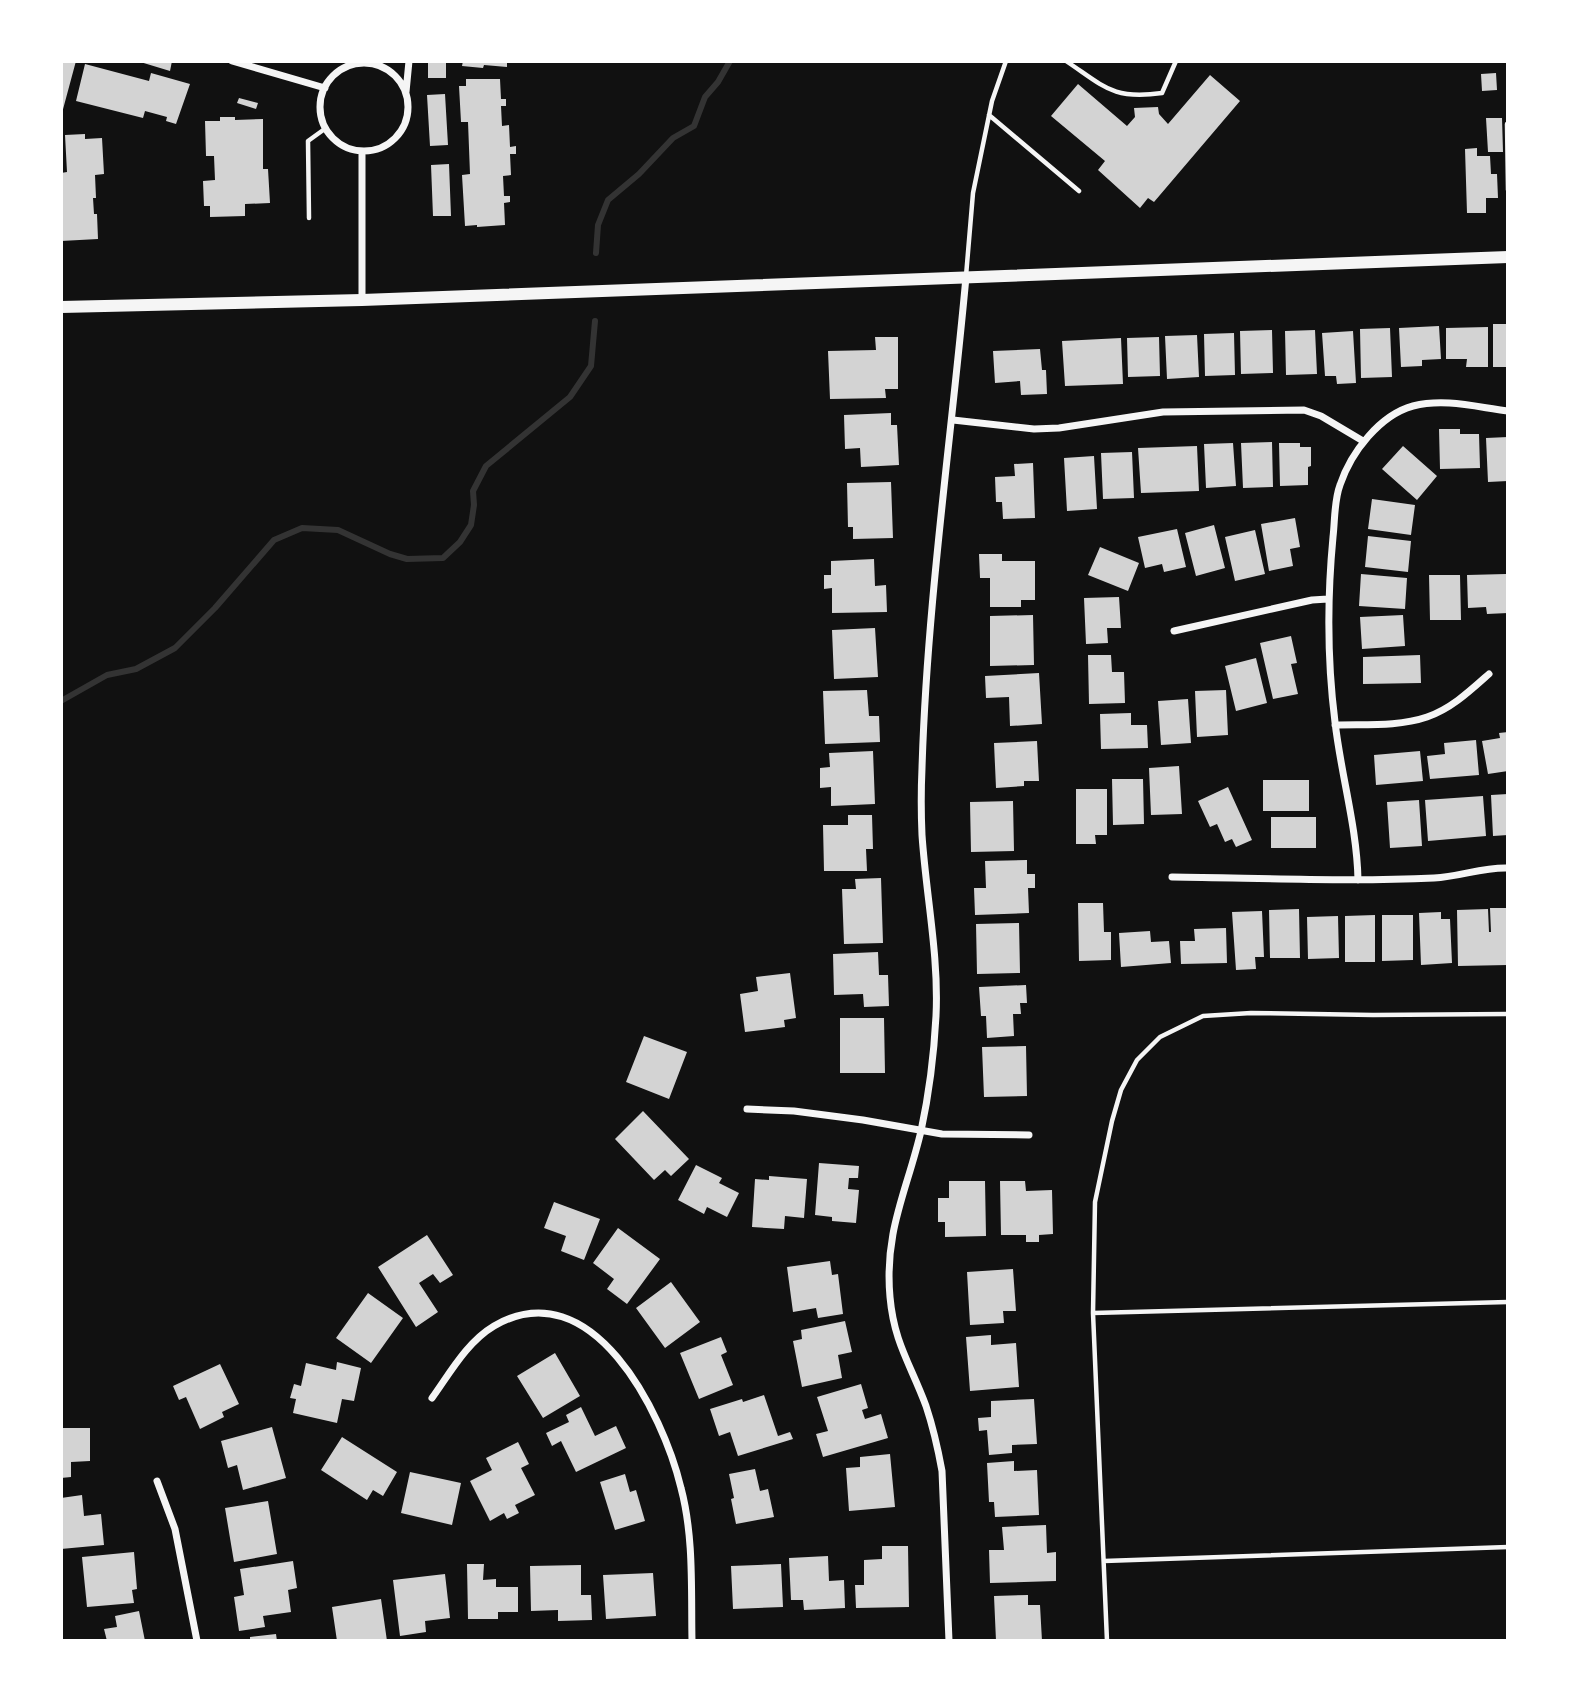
<svg xmlns="http://www.w3.org/2000/svg" width="1569" height="1702" font-family="Mulish,sans-serif">
<style>
.lines{fill:none;stroke-linecap:round;stroke-linejoin:round}
.stream{stroke:#333;stroke-width:6}
.building{fill:#d3d3d3}
.service{stroke:#f5f5f5;stroke-width:4.5}
.minor{stroke:#f5f5f5;stroke-width:7}
.secondary{stroke:#f5f5f5;stroke-width:12}
</style>
<rect width="100%" height="100%" fill="#111"/>
<g class="lines">
<path class="stream" d="M596,253L598,225L608,200L639,174L673,138L694,126L705,97L718,82L730,61
M61,701L107,675L136,669L175,648L215,608L274,540L302,528L338,530L390,554L407,559L443,558L460,542L471,525L474,505L473,491L486,466L570,397L591,366L595,321"/>
</g>
<path class="building" d="M61,61H76L62,113H61Z
M137,61H172L170,71Z
M428,61H446V78H428Z
M463,61H501L507,62V67L484,65L483,68L462,66Z
M85,64L149,81L151,73L190,84L176,124L166,121L167,117L145,111L143,118L76,101Z
M1496,73L1497,90L1482,91L1481,74Z
M1210,75L1240,101L1154,202L1148,198L1140,208L1098,170L1105,161L1051,116L1078,84L1127,126L1135,117L1134,108L1158,107L1159,114L1168,124Z
M466,79H500L501,99H506V106H501L502,126L509,125L510,147L516,146V154H510L511,175L503,176L504,196H510V202L504,203L505,225L477,227V225L465,226L462,175L470,174L468,122H461L459,86H466Z
M445,94L448,145L430,146L427,95Z
M239,98L258,103L256,109L237,103Z
M220,117H235V120L263,119V169H268L270,203L245,204V216L210,217V206H204L203,181L215,180L214,156H206L205,121H220Z
M1486,118H1502L1503,152H1488Z
M85,134V139L102,138L104,174L95,175L96,198H93L94,214H97L98,239L61,241V173L67,172L65,135Z
M1477,148V156H1490L1491,174H1497L1498,198H1486V213H1467L1465,149Z
M449,164L451,216H433L431,165Z
M1493,324H1508V367H1493Z
M1439,326L1441,359L1422,360V366L1401,367L1399,328Z
M1488,327V367H1466L1467,359H1446V328Z
M1390,328L1392,377L1361,378L1360,329Z
M1272,330L1273,373L1241,374L1240,331Z
M1315,330L1317,374L1286,375L1285,331Z
M1353,331L1356,383L1337,384L1336,376H1325L1322,333Z
M1234,333L1235,375L1205,376L1204,334Z
M1197,335L1199,377L1167,379L1165,336Z
M875,337H898V389H885L886,398L830,399L828,351L876,350Z
M1159,337L1160,376L1128,377L1127,338Z
M1121,338L1123,384L1065,386L1062,341Z
M1040,349L1042,370H1046L1047,394L1021,395L1020,381L995,383L993,351Z
M891,413V425H897L899,465L861,467L860,448L845,449L844,415Z
M1439,429H1460V434H1479L1480,468L1440,469Z
M1508,437V481L1488,482L1486,438Z
M1272,442L1273,487L1243,488L1241,443Z
M1233,443L1236,486L1206,488L1204,444Z
M1279,443H1300V447H1311V466L1308,467V485L1280,486Z
M1197,446L1199,491L1141,493L1138,448Z
M1403,446L1437,476L1417,500L1382,469Z
M1132,452L1134,498L1103,499L1101,453Z
M1094,456L1097,509L1067,511L1064,458Z
M1033,463L1035,518L1003,519L1002,502H996L995,477L1015,476L1014,464Z
M891,482L893,538L853,539V527H848L847,483Z
M1372,499L1415,505L1411,535L1368,529Z
M1295,518L1300,547L1290,549L1293,566L1269,571L1261,524Z
M1214,525L1225,568L1196,576L1185,533Z
M1177,529L1186,567L1164,572L1162,564L1145,568L1138,537Z
M1255,530L1265,574L1235,581L1225,537Z
M1368,536L1411,541L1408,572L1365,567Z
M1100,547L1139,563L1128,591L1088,575Z
M979,554H1002V561H1035V600H1021V607H990V578H980Z
M874,559L875,586L886,585L887,612L832,613V588L824,589V575H831V561Z
M1361,574L1407,578L1405,609L1359,606Z
M1506,574L1508,613L1487,614L1486,607L1468,608L1467,575Z
M1429,575H1460L1461,620H1430Z
M1119,597L1121,628H1107L1108,643L1086,644L1084,598Z
M1033,615L1034,665L990,666V616Z
M1403,615L1405,646L1362,649L1360,617Z
M875,628L878,677L834,679L832,630Z
M1291,636L1297,663L1291,664L1298,694L1273,699L1260,643Z
M1088,655H1111L1112,672H1124L1125,703L1089,704Z
M1420,655L1421,683L1363,684V657Z
M1256,658L1267,703L1236,711L1225,666Z
M1039,673L1042,724L1010,726L1009,697L986,698L985,676Z
M867,690L869,716H879L880,742L825,744L823,691Z
M1226,690L1228,735L1197,737L1195,691Z
M1188,699L1191,743L1161,745L1158,701Z
M1131,713V725H1147L1148,748L1101,749L1100,714Z
M1508,732V771L1488,774L1482,741L1500,738L1499,733Z
M1476,740L1479,775L1430,779L1427,756L1445,754L1444,743Z
M1037,741L1039,781H1024V786L996,788L994,743Z
M873,751L875,804L831,806V787L820,788V768L830,767L829,753Z
M1420,751L1423,781L1376,785L1374,755Z
M1179,766L1182,814L1151,815L1149,768Z
M1112,779H1143L1144,824L1113,825Z
M1263,780H1309V811H1263Z
M1228,787L1252,840L1236,847L1232,839L1225,842L1217,824L1210,827L1198,801Z
M1076,789H1107V835H1095L1096,844H1076Z
M1508,794V835L1493,836L1491,795Z
M1483,796L1486,836L1428,841L1425,800Z
M1419,800L1422,846L1390,848L1387,802Z
M1013,801L1014,851L971,852L970,802Z
M848,815H872L873,849H866L867,871H824L823,825H848Z
M1271,817H1316V848H1271Z
M1027,860V874H1035V888H1028L1029,913L975,915L974,888H986L985,861Z
M881,878L883,943L844,944L842,889H856L855,879Z
M1078,903H1103L1104,932H1111V960L1079,961Z
M1490,908H1508V965L1458,966L1457,910L1488,909L1489,932H1491Z
M1299,909L1300,958H1270L1269,910Z
M1262,911L1264,957H1255L1256,969L1236,970L1232,912Z
M1441,912V919H1450L1452,963L1421,965L1419,913Z
M1375,915V962H1345V916Z
M1382,915H1413V960L1382,961Z
M1338,916L1339,958L1308,959L1307,917Z
M1019,923L1020,973L977,974L976,924Z
M1226,928L1227,963L1181,964L1180,941H1195L1194,929Z
M1150,931L1151,942L1169,941L1171,963L1121,967L1119,933Z
M878,952L879,975H888L889,1006L864,1007L863,994L834,995L833,954Z
M790,973L796,1018L784,1020L785,1027L745,1032L740,994L758,991L756,977Z
M1026,985L1027,1003H1020L1021,1014H1013L1014,1036L987,1038L986,1016H981L979,987Z
M840,1018H884L885,1073H840Z
M644,1036L687,1052L669,1099L626,1082Z
M1026,1046L1027,1096L984,1097L982,1047Z
M643,1111L689,1159L671,1176L665,1170L654,1180L615,1139Z
M819,1163L859,1166L858,1178H849L848,1189L859,1190L856,1223L832,1221V1217L815,1215Z
M696,1165L722,1178L719,1183L739,1193L727,1217L707,1207L704,1214L678,1200Z
M769,1176L807,1179L804,1218L785,1216L784,1229L752,1227L755,1179L769,1180Z
M949,1181H985L986,1236L945,1237V1222H938V1198H949Z
M1000,1181H1025L1026,1191L1052,1190L1053,1234L1039,1235V1242H1026V1235H1001Z
M554,1202L600,1219L584,1260L561,1251L566,1236L544,1228Z
M618,1228L660,1259L627,1304L607,1289L614,1279L593,1263Z
M427,1235L453,1275L440,1283L433,1274L419,1283L438,1312L416,1327L378,1267Z
M830,1261L832,1275L838,1274L843,1314L818,1318L816,1308L793,1312L787,1267Z
M1013,1269L1016,1311H1003L1004,1323L970,1325L967,1272Z
M671,1282L700,1322L665,1348L636,1308Z
M368,1293L403,1318L371,1363L336,1338Z
M845,1321L852,1352L838,1355L842,1378L802,1387L793,1341L802,1339L801,1330Z
M991,1335V1345L1016,1343L1019,1387L970,1391L966,1337Z
M721,1337L727,1352L721,1355L733,1385L699,1399L680,1353Z
M555,1353L580,1396L543,1418L517,1376Z
M337,1362L361,1368L354,1401L342,1399L337,1423L293,1413L296,1399L290,1398L294,1384L301,1386L306,1363L336,1370Z
M220,1364L239,1404L222,1412L224,1417L200,1429L186,1397L179,1400L173,1386Z
M861,1384L868,1408L862,1410L865,1419L881,1414L888,1438L823,1457L816,1434L828,1431L817,1397Z
M764,1395L778,1436L790,1432L793,1439L738,1456L730,1432L719,1436L710,1409L742,1399L743,1402Z
M1034,1399L1037,1444L1012,1445V1453L989,1455L987,1430L979,1431L978,1418L991,1417V1401Z
M581,1407L595,1436L616,1426L626,1448L576,1472L561,1441L552,1446L546,1433L569,1422L566,1415Z
M272,1427L286,1478L243,1490L237,1465L228,1468L221,1441Z
M62,1428H90V1461L71,1462V1477L61,1478Z
M342,1437L397,1472L383,1496L373,1490L367,1500L321,1470Z
M518,1442L529,1464L521,1468L535,1495L515,1505L519,1513L507,1519L504,1513L490,1521L470,1481L492,1470L486,1458Z
M890,1454L895,1507L849,1511L846,1468L860,1467V1457Z
M1014,1461V1471L1037,1470L1039,1515L995,1517L994,1502H989L987,1463Z
M755,1469L760,1491L768,1489L774,1517L736,1524L731,1499L734,1498L729,1474Z
M410,1472L461,1483L452,1525L401,1513Z
M625,1474L630,1492L636,1490L645,1521L615,1530L600,1482Z
M82,1495L84,1516L101,1514L104,1545L61,1549V1498Z
M268,1501L277,1554L234,1562L225,1508Z
M1046,1525L1047,1553L1056,1552V1581L990,1583L989,1550H1004L1002,1527Z
M882,1546H908L909,1607L856,1608L855,1585H864V1560L882,1559Z
M134,1552L137,1589L132,1590L134,1603L87,1607L82,1557Z
M828,1556L829,1581L844,1580L845,1608L804,1610L803,1600H791L789,1558Z
M293,1561L297,1588L288,1590L291,1612L263,1616L265,1627L239,1631L234,1597L244,1595L240,1569Z
M467,1564H484L483,1580L496,1579V1587H518V1612H498V1619H468Z
M781,1564L783,1607L733,1609L731,1566Z
M581,1565V1595H591L592,1620L558,1621V1610L531,1611L530,1566Z
M653,1573L656,1616L606,1619L603,1575Z
M445,1574L450,1618L425,1621L426,1632L400,1636L393,1580Z
M1028,1595V1605H1040L1042,1641H996L994,1596Z
M381,1599L387,1641H337L332,1607Z
M139,1611L145,1641H107L104,1629L117,1627L115,1616Z
M276,1634L277,1641H250V1637Z"/>
<g class="lines">
<path class="service" d="M1066,61C1105,87 1113,100 1162,93L1176,61
M989,115L1079,191
M1507,124L1508,190
M309,218L308,141L326,128
M966,276L973,193L992,101L1006,61
M1093,1313L1508,1302
M1104,1561L1508,1547
M1107,1641L1093,1313L1095,1202L1112,1121L1121,1090L1137,1060L1160,1037L1203,1016L1251,1013L1373,1015L1508,1014"/>
<path class="minor" d="M232,61L325,88
M320 107a44 44 0 1 1 88 0a44 44 0 1 1-88 0Z
M406,92L409,61
M362,300V151
M953,420L1034,429L1059,428L1163,412L1304,410L1321,416L1363,441
M1174,631L1312,600L1328,599
M1335,725C1365,724 1398,727 1427,717C1451,709 1471,690 1489,674
M1172,877C1260,878 1347,882 1434,878C1460,877 1482,867 1508,868
M1358,880C1357,827 1341,775 1335,722C1327,659 1327,600 1333,537C1335,520 1334,501 1340,485C1351,452 1380,415 1413,406C1445,398 1476,407 1508,411
M747,1109L794,1111L863,1120L942,1134L1029,1135
M432,1398C450,1373 467,1342 494,1326C592,1269 663,1413 681,1488C694,1537 691,1590 692,1641
M157,1481L175,1529L197,1641
M949,1641L942,1471C938,1449 933,1427 926,1406C911,1365 894,1343 890,1297C884,1231 907,1191 921,1131C929,1094 934,1054 936,1016C939,956 926,895 922,835C921,813 921,790 922,768C927,604 951,441 966,277"/>
<path class="secondary" d="M61,307L362,300L1508,257"/>
</g>
<rect width="1569" height="1702" fill="none" stroke="#ffffff" stroke-width="126"/>
</svg>
